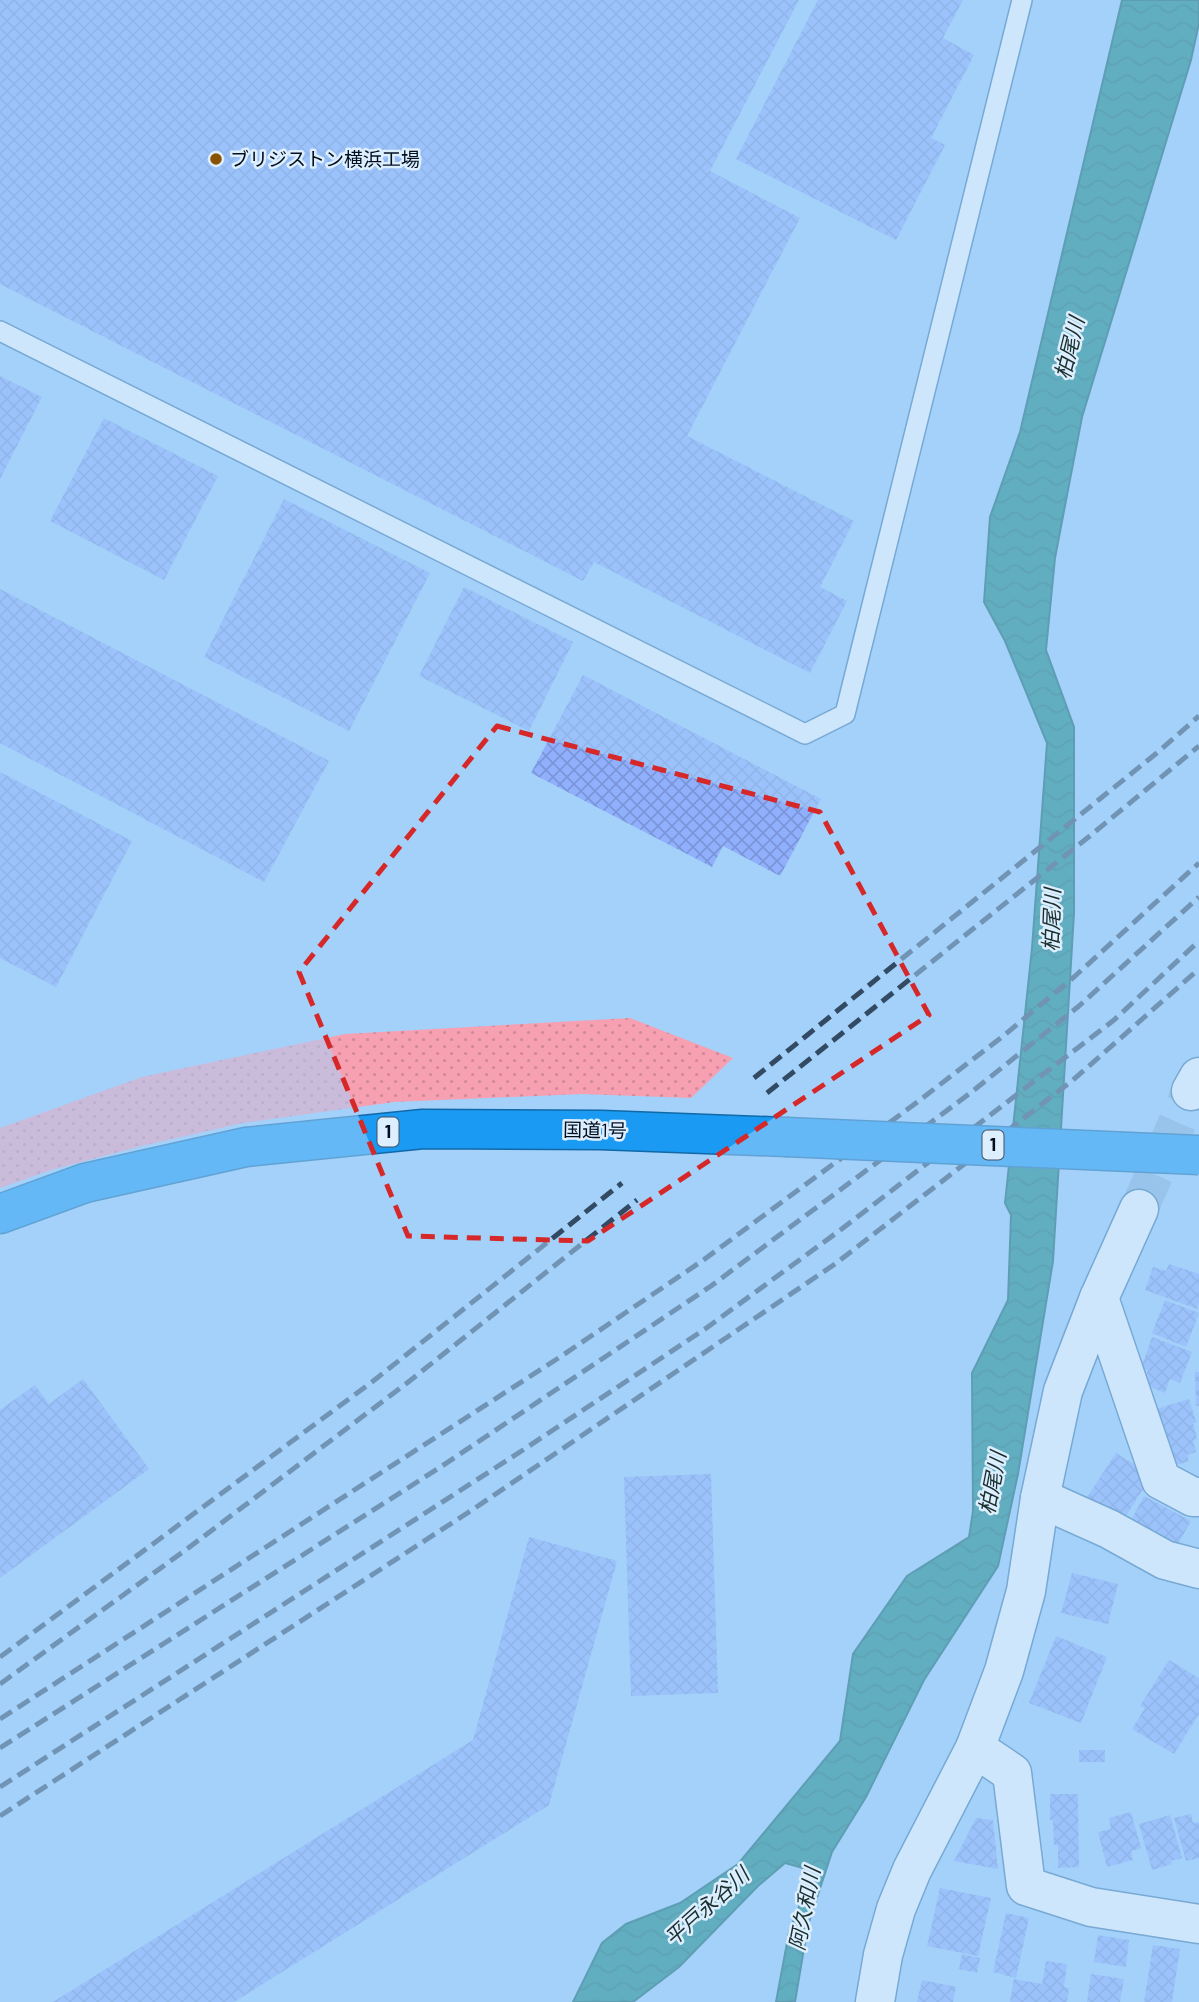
<svg xmlns="http://www.w3.org/2000/svg" width="1199" height="2002" font-family="Barlow,'Noto Sans JP',sans-serif">
<style>
.grass{fill:url(#grass-dots)}
.water{fill:url(#water-waves);stroke:#0b605f;stroke-width:2}
.building{fill:url(#building-cross-hatch)}
.lines{fill:none;stroke-linecap:round;stroke-linejoin:round}
.secondary-tunnel{stroke:#8bb4d9;stroke-width:38;stroke-dasharray:38 19;stroke-linecap:butt}
.lane-casing{stroke:#4178a6;stroke-width:22}
.street-casing{stroke:#4178a6;stroke-width:41}
.secondary-casing{stroke:#4178a6;stroke-width:41}
.highway-casing{stroke:#1169a8;stroke-width:41}
.lane{stroke:#fff;stroke-width:19}
.street{stroke:#fff;stroke-width:38}
.secondary{stroke:#fff;stroke-width:38}
.highway{stroke:#1a9af2;stroke-width:38}
.rail{stroke:#334a63;stroke-width:5;stroke-dasharray:14 7;stroke-linecap:butt}
.highway-bridge-casing{stroke:#1169a8;stroke-width:41;stroke-linecap:butt}
.highway-bridge{stroke:#1a9af2;stroke-width:38}
.marked{fill:none;stroke:#d62828;stroke-width:5;stroke-dasharray:14 9;stroke-linejoin:round}
.poi-dot{fill:#8a5304;stroke:#ddeefe;stroke-width:2.5}
.labels{text-anchor:middle;stroke-width:5;stroke-linejoin:round;paint-order:stroke}
.shield{fill:#ddeefe;stroke:#425163;stroke-width:2}
.shield-label{font-size:18px;font-weight:bold;fill:#000e20}
.poi-label{font-size:19px;fill:#000e20;stroke:#ddeefe;text-anchor:start}
.street-label{font-size:19px;fill:#000e20;stroke:#ddeefe}
.water-label{font-size:21px;font-style:italic;fill:#192f2d;stroke:#ddeefe}
</style>
<defs>
<pattern id="grass-dots" width="8" height="8" patternUnits="userSpaceOnUse" patternTransform="scale(1.75)"><rect width="8" height="8" fill="#f6a0b2"/><path d="M2 2h.1M6 6h.1" fill="none" stroke="#d18999" stroke-width="1.8" stroke-linecap="round"/></pattern>
<pattern id="water-waves" width="16" height="10" patternUnits="userSpaceOnUse" patternTransform="scale(1.75)"><rect width="16" height="10" fill="#10837a"/><path d="M0 5q4-4 8 0t8 0" fill="none" stroke="#0d6a64"/></pattern>
<pattern id="building-cross-hatch" width="8" height="8" patternUnits="userSpaceOnUse" patternTransform="scale(1.75)"><rect width="8" height="8" fill="#90b0fd"/><path d="M0 0l8 8M0 8l8-8" fill="none" stroke="#7a96d9"/></pattern>
</defs>
<rect width="100%" height="100%" fill="#a4d1fa"/>
<path class="grass" d="M630,1018L733,1058L691,1098L582,1094L394,1102L243,1123L142,1146L51,1170L0,1188V1128L142,1077L345,1034Z"/>
<path class="water" d="M1122,0H1199V23L1191,60L1082,417L1055,558L1046,650L1074,727V913L1053,1261L1018,1474L998,1566L924,1680L866,1797L832,1852L808,1925L795,2002H776L789,1932L804,1894L803,1868L785,1863L758,1886L679,1967L633,2002H573L602,1943L626,1924L680,1903L738,1864L840,1741L853,1654L907,1576L969,1537L973,1511L972,1373L1008,1300L1011,1215L1005,1203L1032,948L1047,743L1005,641L984,602L990,517L1020,432Z"/>
<path class="building" d="M0,0H799L710,171L800,218L687,436L854,521L820,587L847,601L810,673L594,562L583,581L0,284Z
M818,0H963L943,38L974,55L931,138L945,145L896,240L736,159Z
M0,376L42,397L0,479Z
M104,418L218,476L164,580L50,521Z
M284,499L430,573L349,731L204,657Z
M464,587L573,642L529,731L419,676Z
M0,589L329,761L264,882L0,743Z
M583,675L821,799L780,876L723,846L712,867L531,773Z
M0,772L132,841L56,987L0,958Z
M1169,1264L1199,1274V1303L1197,1309L1145,1290L1153,1267L1166,1271Z
M1165,1300L1199,1313L1186,1347L1152,1333Z
M1152,1337L1192,1352L1180,1383L1170,1379L1165,1393L1143,1384L1148,1370L1141,1368Z
M1195,1372H1199V1406H1196Z
M83,1379L149,1469L0,1578V1410L35,1385L49,1404Z
M1189,1399L1196,1422L1193,1423L1197,1439L1193,1440L1196,1452L1187,1455L1189,1461L1171,1467L1153,1410Z
M1116,1453L1140,1468L1137,1474L1143,1477L1140,1483L1145,1486L1120,1525L1084,1502Z
M711,1474L718,1693L631,1696L624,1477Z
M1144,1496L1191,1521L1173,1553L1127,1528Z
M529,1537L617,1561L549,1805L234,2002H53L473,1740Z
M1072,1573L1118,1584L1108,1624L1061,1613Z
M1056,1636L1107,1657L1081,1723L1029,1703Z
M1169,1660L1199,1678V1714L1174,1754L1132,1729L1145,1708L1140,1706Z
M1079,1750H1105V1762H1079Z
M1050,1794H1078L1079,1867L1058,1868V1845H1054L1053,1820H1050Z
M1131,1812L1141,1848L1131,1851L1133,1860L1107,1867L1098,1832L1111,1829L1109,1818Z
M1191,1814L1193,1823L1199,1822V1858L1186,1861L1174,1818Z
M1170,1815L1182,1858L1171,1861L1172,1864L1152,1870L1139,1824Z
M976,1818L993,1820L998,1869L954,1861Z
M940,1888L991,1898L978,1956L927,1946Z
M1006,1913L1029,1918L1016,1978L993,1972Z
M1098,1935L1129,1940L1126,1967L1094,1962Z
M1153,1945L1180,1949L1172,2002H1144Z
M962,1954L980,1958L977,1973L959,1969Z
M1046,1961L1067,1964L1064,1987L1069,1988L1067,2002H1010L1014,1979L1042,1984Z
M1091,1974L1124,1979L1120,2002H1087Z
M922,1980L956,1987L953,2002H917Z"/>
<g class="lines">
<path class="secondary-tunnel" d="M1139,1209L1191,1091"/>
<g class="lane-casing">
<path id="lane" d="M0,331L805,734L845,714L1022,0"/>
</g>
<g class="street-casing">
<path id="street" d="M1099,1298L1161,1480L1193,1497H1199
M1040,1498L1109,1529L1165,1560L1199,1569
M975,1748L1012,1773L1026,1886L1091,1907L1199,1924"/>
</g>
<g class="secondary-casing">
<path id="secondary" d="M1191,1091L1199,1077
M875,2002L883,1955L896,1909L912,1870L975,1748L1004,1671L1026,1591L1040,1498L1063,1391L1099,1298L1139,1209"/>
</g>
<g class="highway-casing">
<path id="highway" d="M0,1214L85,1183L246,1147L423,1129L601,1130L786,1137"/>
</g>
<use href="#lane" class="lane"/>
<use href="#street" class="street"/>
<use href="#secondary" class="secondary"/>
<use href="#highway" class="highway"/>
<path class="rail" d="M754,1078L1158,752L1199,716
M767,1093L1091,835L1199,746
M0,1657L372,1382L622,1183
M0,1684L187,1549L407,1383L637,1200
M0,1719L560,1357L702,1261L916,1103L1002,1037L1074,977L1199,863
M0,1748L439,1468L711,1286L969,1094L1079,1006L1199,897
M0,1787L523,1450L705,1329L839,1231L1114,1020L1199,941
M0,1816L472,1510L835,1264L1073,1080L1199,969"/>
<g class="highway-bridge-casing">
<path id="highway-bridge" d="M786,1137L1199,1155"/>
</g>
<use href="#highway-bridge" class="highway-bridge"/>
</g>
<path d="M0 0H1199V2002H0ZM497,726L820,812L929,1015L588,1241L408,1236L299,972Z" fill="#a4d1fa" fill-opacity=".55" fill-rule="evenodd"/>
<path class="marked" d="M497,726L820,812L929,1015L588,1241L408,1236L299,972Z"/>
<circle class="poi-dot" cx="216" cy="159" r="7"/>
<g class="labels">
<g class="shield">
<rect x="377.5" y="1117.5" width="21" height="29" rx="5"/>
<rect x="982.5" y="1130.5" width="21" height="29" rx="5"/>
</g>
<g class="shield-label">
<text x="388" y="1138">1</text>
<text x="993" y="1151">1</text>
</g>
<g class="poi-label">
<text x="230" y="166">ブリジストン横浜工場</text>
</g>
<g class="street-label">
<text transform="translate(595 1130) rotate(1)" y="7">国道1号</text>
</g>
<g class="water-label">
<text transform="translate(1070 348) rotate(-76)" y="7">柏尾川</text>
<text transform="translate(1052 920) rotate(-88)" y="7">柏尾川</text>
<text transform="translate(993 1483) rotate(-79)" y="7">柏尾川</text>
<text transform="translate(707 1907) rotate(-42)" y="7">平戸永谷川</text>
<text transform="translate(805 1909) rotate(-79)" y="7">阿久和川</text>
</g>
</g>
</svg>
